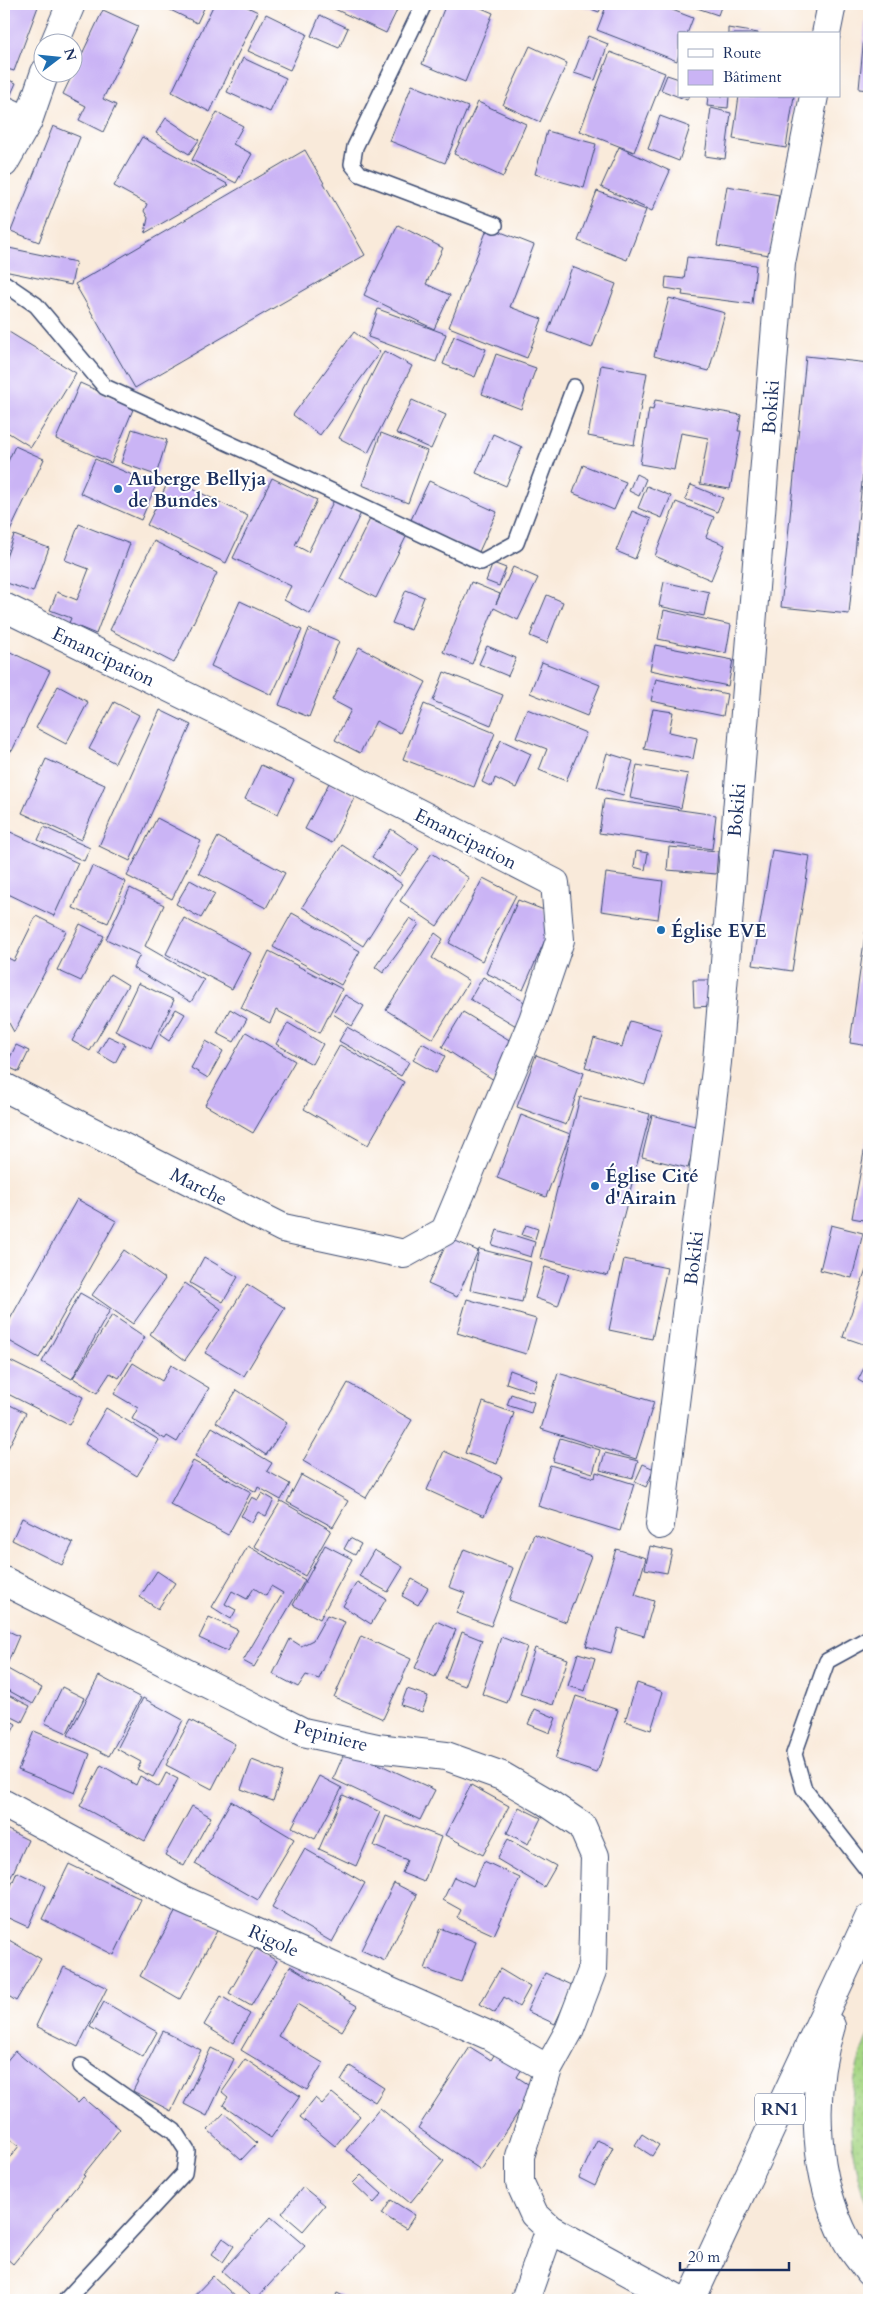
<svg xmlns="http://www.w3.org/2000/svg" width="873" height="2304" font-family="Cardo,serif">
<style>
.park{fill:url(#park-dots);stroke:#608271}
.building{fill:#cab4f5}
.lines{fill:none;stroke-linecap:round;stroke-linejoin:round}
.lane-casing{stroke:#3c4b71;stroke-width:18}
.street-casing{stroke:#3c4b71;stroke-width:30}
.highway-casing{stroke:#3c4b71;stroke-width:30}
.lane{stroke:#fff;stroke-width:15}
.street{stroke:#fff;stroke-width:28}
.highway{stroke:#fff;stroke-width:28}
.poi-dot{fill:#1f6fb2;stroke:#fff;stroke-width:2}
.labels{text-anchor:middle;stroke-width:4;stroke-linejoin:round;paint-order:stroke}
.shield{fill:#fff;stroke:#5f6d8e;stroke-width:1}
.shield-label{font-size:18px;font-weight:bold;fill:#1b2f5e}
.street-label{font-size:19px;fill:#1b2f5e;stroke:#fff}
.poi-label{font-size:19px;font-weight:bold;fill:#1b2f5e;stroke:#fff;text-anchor:start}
</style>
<defs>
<pattern id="park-dots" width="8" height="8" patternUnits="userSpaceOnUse" patternTransform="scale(1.25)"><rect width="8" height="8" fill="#a6d684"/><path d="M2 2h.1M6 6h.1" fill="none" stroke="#8eb874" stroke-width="1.8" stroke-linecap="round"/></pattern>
</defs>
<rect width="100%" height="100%" fill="#fff"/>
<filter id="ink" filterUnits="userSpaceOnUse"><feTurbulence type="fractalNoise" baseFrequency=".02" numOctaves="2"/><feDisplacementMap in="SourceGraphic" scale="10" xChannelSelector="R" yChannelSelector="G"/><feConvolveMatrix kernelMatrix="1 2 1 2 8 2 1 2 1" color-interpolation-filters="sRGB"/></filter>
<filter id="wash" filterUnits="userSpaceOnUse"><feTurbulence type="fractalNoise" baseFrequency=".0096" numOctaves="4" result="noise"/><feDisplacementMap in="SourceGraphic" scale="20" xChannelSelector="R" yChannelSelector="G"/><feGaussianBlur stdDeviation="1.12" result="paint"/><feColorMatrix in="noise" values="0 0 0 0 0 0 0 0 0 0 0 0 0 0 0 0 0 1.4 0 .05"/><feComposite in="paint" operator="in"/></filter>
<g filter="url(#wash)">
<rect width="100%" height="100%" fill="#f9eada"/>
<path class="park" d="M869,2033V2208C845,2157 845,2084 869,2033Z"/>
<g id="blocks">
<path class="building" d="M4,4H39L14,71L4,68Z
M158,4H206L197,23Z
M214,4H241L258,12L210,112L172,92Z
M294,4H306L303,8Z
M324,4H400L386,33Z
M446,4H472L493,13L465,82L422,64Z
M578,4H603L599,12Z
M607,4H657L693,18L687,34H679V54L677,61L597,30Z
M692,4H722L718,15L691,6Z
M757,4H771L769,8Z
M867,4H869V90L859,89Z
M103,10L138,26L103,99L116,105L103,132L79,120L86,106L63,94Z
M266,14L307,34L290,70L248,51Z
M320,15L348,28L339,48L311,36Z
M728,28L758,33V34H728Z
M588,36L608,44L595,80L574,73Z
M530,46L567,63L540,122L503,105Z
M610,52L665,73L634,152L580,131Z
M243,58L286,78L270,112L227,92Z
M667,75L679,79V96H689L687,100L661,90Z
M4,78L16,83L8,101L4,99Z
M412,85L468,107L445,163L390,141Z
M708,96H729L728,108L707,106Z
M739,96H794L786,148L733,139Z
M478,102L526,124L503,177L454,154Z
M711,108L731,113L725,159L705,156Z
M217,112L243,126L233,144L252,154L236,183L192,160Z
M660,116L690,127L679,161L648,149Z
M166,118L199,140L189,154L156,133Z
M53,126L80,137L39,242L11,231Z
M547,131L596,144L584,188L535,174Z
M142,137L229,185L145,233L148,218L144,211L147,204L114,186Z
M619,147L670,171L652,211L601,187Z
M305,150L365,255L135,388L75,284Z
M727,186L779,195L769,255L717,246Z
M597,191L646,210L627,260L578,241Z
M398,225L443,248L426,284L450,295L434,329L364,295Z
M488,227L534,245L510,307L542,319L527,358L449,327Z
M4,247L76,262L71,285L4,271Z
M687,257L756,265L752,304L682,295L683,291L665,288L666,277L684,279Z
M572,267L616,284L592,348L548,332Z
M669,298L725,313L709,371L654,356Z
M378,309L446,334L436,362L368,337Z
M4,329L76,373L31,447L4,430Z
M354,332L380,352L320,435L293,415Z
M454,336L486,349L475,377L443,364Z
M384,351L412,366L368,453L339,438Z
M496,354L536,368L521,409L482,394Z
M806,356L869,363V411L849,614L781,607Z
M601,365L647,373L634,445L588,436Z
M80,383L134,407L111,463L56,439Z
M412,400L446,415L431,449L396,433Z
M655,400L741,415L738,431H741L730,489L700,484L708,438L681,433L674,470L640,464L649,409L653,410Z
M132,429L167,440L156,475L121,463Z
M381,433L427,451L408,503L362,485Z
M493,434L522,447L506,486L476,473Z
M15,446L44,459L4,544V470Z
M95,459L156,485L141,520L80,493Z
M583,465L626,482L614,510L573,493Z
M636,474L646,479L639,496L629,491Z
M170,478L248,516L226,563L147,525Z
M272,478L317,500L295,545L308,552L334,500L361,513L310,614L284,600L291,586L233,558Z
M429,481L497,512L478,554L410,522Z
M691,485L723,498L717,512L685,499Z
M647,486L671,496L662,518L638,508Z
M676,502L714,517L706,537L725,545L711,580L655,556Z
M632,511L651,519L635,559L616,551Z
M370,519L406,537L376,598L340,579Z
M79,524L130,544L96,634L69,623L71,618L50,610L57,592L77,600L89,569L65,560Z
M14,535L49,548L33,592L4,582V563Z
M154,541L217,573L174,663L110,630Z
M493,563L506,568L499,586L486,581Z
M513,567L538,578L518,620L494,608L472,664L443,652L471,582L500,594L496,604Z
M664,582L709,592L704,616L659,606Z
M406,590L424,597L411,630L392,623Z
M547,595L563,602L547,643L530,636Z
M240,601L302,630L272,695L211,666Z
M664,610L731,625L726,653L658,639Z
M309,629L339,641L309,717L279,705Z
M655,645L733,660L728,686L650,670Z
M487,646L516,658L508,676L479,664Z
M359,647L426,682L400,733L376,721L360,753L335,740L351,710L332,700Z
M4,649L50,671L12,751L4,747Z
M542,662L600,685L587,716L530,693Z
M444,672L503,695L491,725L433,701Z
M656,679L727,694L723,716L651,701Z
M58,686L88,702L66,744L36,728Z
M114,702L139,715L115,763L89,749Z
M424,704L495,733L474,787L403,759Z
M527,709L586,733L566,781L539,770L547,749L516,737Z
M653,709L673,712L669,732L697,738L693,759L644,749Z
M160,710L191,725L130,861L99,846Z
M501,740L531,754L516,788L495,778L492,787L482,782Z
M4,752L8,754L4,763Z
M607,753L633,761L623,795L597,787Z
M46,759L105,785L81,840L22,813Z
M261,765L294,780L278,814L245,799Z
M637,765L688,774L681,808L630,798Z
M329,783L355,796L332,843L305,829Z
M604,799L716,815L712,849L599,833Z
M157,818L201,841L172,899L127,876Z
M44,827L90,848L84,861L38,840Z
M391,829L419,848L400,876L372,857Z
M6,830L78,863L54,916L4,892V835Z
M218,837L285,873L266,908L199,873Z
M342,845L402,884L363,946L302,907Z
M669,847L718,851L716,874L667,870Z
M772,850L810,856L792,971L753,965Z
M636,851L648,853L645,870L634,867Z
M432,853L469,878L437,926L400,901Z
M92,866L126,882L108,923L73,908Z
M606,873L663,881L658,919L601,911Z
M483,878L516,895L482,961L449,943Z
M190,880L215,894L201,918L176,904Z
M130,888L164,905L145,946L204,980L191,1002L133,968L140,955L106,939Z
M518,900L544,910L548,933L523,990L486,973Z
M292,913L360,951L341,985L273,947Z
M36,916L66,931L14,1032L4,1014V956L14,961Z
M184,918L251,953L232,989L166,954Z
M410,918L419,924L383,973L375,967Z
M867,920H869V1046L850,1043Z
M80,924L104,936L81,981L57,970Z
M435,933L443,939L432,958L469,981L433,1039L386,1010Z
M269,951L342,989L320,1033L276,1010L270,1023L241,1008Z
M110,974L128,985L90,1051L72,1041Z
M483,977L531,1006L518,1027L470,999Z
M693,980H712L713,1006L694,1007Z
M138,983L174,1000L151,1049L115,1031Z
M345,995L364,1006L352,1026L333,1014Z
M176,1009L185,1014L169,1041L160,1035Z
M230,1009L247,1019L234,1042L217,1033Z
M463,1012L516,1044L494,1080L442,1047Z
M630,1021L662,1030L645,1085L585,1067L594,1038L622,1047Z
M288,1023L323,1044L312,1064L276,1044Z
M347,1027L409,1062L401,1076L339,1041Z
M246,1032L295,1061L253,1133L205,1105Z
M108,1036L125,1044L115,1063L98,1053Z
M206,1041L223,1051L208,1078L191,1068Z
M422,1043L445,1056L436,1073L413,1060Z
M16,1045L29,1051L19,1072L6,1066Z
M340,1045L404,1082L368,1145L304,1109Z
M536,1055L584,1073L566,1125L517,1107Z
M580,1097L650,1114L608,1276L540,1258Z
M521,1115L570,1134L546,1197L497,1178Z
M652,1115L699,1127L688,1168L642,1157Z
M868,1130H869V1221L852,1218Z
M77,1199L116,1221L39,1358L4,1338V1330Z
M526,1225L538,1229L535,1239L522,1235Z
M831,1225L863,1233L852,1278L820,1270Z
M497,1230L535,1242L531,1257L492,1245Z
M449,1238L478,1251L457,1297L428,1284Z
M479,1249L531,1262L522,1302L470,1290Z
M124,1250L165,1279L133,1324L92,1295Z
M204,1257L238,1277L223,1302L190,1283Z
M624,1259L667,1268L652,1339L609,1330Z
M545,1267L569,1274L558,1306L535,1298Z
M866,1270L869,1271V1346L843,1337Z
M185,1283L221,1309L185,1360L150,1334Z
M247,1284L285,1308L244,1376L205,1353Z
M80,1293L110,1310L72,1379L42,1362Z
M467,1299L536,1319L526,1354L457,1333Z
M112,1315L145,1337L119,1378L110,1373L97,1393L73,1378Z
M4,1358L83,1397L69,1425L4,1392Z
M133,1363L162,1381L171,1365L209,1388L177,1442L167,1436L165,1439L132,1419L138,1408L114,1394Z
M864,1368L869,1371V1386L858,1380Z
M510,1370L537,1380L533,1392L506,1383Z
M558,1373L654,1402L636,1459L541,1429Z
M348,1383L412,1420L366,1498L303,1461Z
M237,1390L287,1423L266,1455L216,1422Z
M511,1394L534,1402L531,1413L507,1405Z
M4,1402L26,1413L4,1456Z
M483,1402L514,1413L497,1464L465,1453Z
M106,1408L159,1440L137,1476L85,1444Z
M212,1427L272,1463L267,1471L290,1484L281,1500L258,1487L256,1492L195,1456Z
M560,1438L600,1450L593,1473L553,1461Z
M444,1451L502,1477L484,1516L427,1490Z
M605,1453L638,1461L633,1478L600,1470Z
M193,1461L251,1492L228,1535L170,1504Z
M643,1464L654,1469L646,1487L635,1482Z
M550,1465L595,1478L596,1472L634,1484L620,1531L538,1506Z
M301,1475L348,1501L333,1527L287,1502Z
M262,1493L274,1500L266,1516L258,1512L252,1523L241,1516L252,1497L258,1500Z
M281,1501L331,1530L305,1576L254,1546Z
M22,1518L73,1543L62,1565L12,1540Z
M534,1534L591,1556L566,1622L509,1600Z
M350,1538L361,1544L355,1555L344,1549Z
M325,1545L352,1559L320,1619L293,1605Z
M248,1546L305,1580L254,1667L243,1661L283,1593L271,1586L266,1596L254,1588L247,1599L232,1591L225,1604L236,1610L231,1619L212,1607Z
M650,1546L672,1551L667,1573L645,1569Z
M464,1549L513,1568L491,1626L456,1613L465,1593L449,1587Z
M616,1549L646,1558L635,1595L654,1601L644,1636L618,1628L611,1653L586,1646Z
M374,1550L403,1567L388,1592L359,1576Z
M157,1571L175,1583L158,1609L140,1597Z
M412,1579L428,1588L418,1605L402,1596Z
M357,1582L386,1599L371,1624L343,1606Z
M327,1615L345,1622L319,1679L306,1675L298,1687L273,1674L290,1639L301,1646L313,1640Z
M209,1617L238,1630L227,1651L199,1638Z
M436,1621L456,1630L435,1677L415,1668Z
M4,1629L19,1636L7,1664L4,1663Z
M462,1632L482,1640L465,1686L445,1679Z
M361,1636L411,1659L383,1719L334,1697Z
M501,1637L527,1647L507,1703L482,1694Z
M535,1648L568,1659L553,1705L520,1694Z
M578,1653L595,1658L585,1691L568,1686Z
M4,1667L42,1688L33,1704L4,1688Z
M99,1676L141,1698L109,1756L68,1735Z
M637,1683L663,1692L651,1730L625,1721Z
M62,1687L84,1698L67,1733L45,1723Z
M407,1689L428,1696L422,1712L401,1705Z
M4,1693L30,1706L22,1722L4,1713Z
M576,1696L618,1710L597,1773L555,1759Z
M143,1698L183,1720L153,1777L137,1769L141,1762L117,1749Z
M535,1709L556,1718L550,1733L528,1724Z
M4,1717L16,1724L4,1747Z
M190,1720L235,1744L212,1789L166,1765Z
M34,1731L90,1754L75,1793L18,1770Z
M346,1749L435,1790L420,1820L333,1779Z
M252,1760L283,1772L273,1801L241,1789Z
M101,1765L136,1785L140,1776L159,1787L166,1773L178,1779L145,1841L80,1806Z
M319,1776L342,1788L315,1839L292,1827Z
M471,1785L509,1806L483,1855L445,1835Z
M343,1795L380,1812L356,1866L319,1849Z
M231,1801L294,1839L258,1900L195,1864Z
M192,1806L211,1817L184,1866L165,1855Z
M519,1807L541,1818L528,1844L507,1833Z
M386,1816L441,1837L424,1882L402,1873L407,1860L374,1846Z
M4,1828L28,1840L4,1892Z
M508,1839L556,1866L544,1887L497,1859Z
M305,1849L365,1883L332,1942L272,1907Z
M484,1861L520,1878L494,1935L457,1918L461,1910L443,1900L454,1877L473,1886Z
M69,1864L141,1899L114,1955L42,1919Z
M17,1872L46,1886L28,1927L4,1916V1902Z
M394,1883L417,1895L385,1961L361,1950Z
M178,1907L218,1929L180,1999L140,1976Z
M440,1928L476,1942L461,1982L425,1969Z
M4,1937L41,1959L16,2001L4,1993Z
M255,1948L277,1961L251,2006L229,1993Z
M290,1966L357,2006L342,2031L297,2004L278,2036L323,2063L307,2090L241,2050Z
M64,1967L107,1988L78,2047L36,2026Z
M500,1969L530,1987L519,2007L504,1997L495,2013L480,2004Z
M545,1973L573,1986L555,2024L527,2011Z
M221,1996L250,2014L233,2043L204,2025Z
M104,2002L157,2032L143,2057L90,2027Z
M163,2031L201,2050L171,2111L133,2091Z
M470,2047L491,2060L499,2047L525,2064L517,2077L534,2088L481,2170L418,2128Z
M211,2048L234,2059L207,2116L184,2104Z
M15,2051L78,2103L83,2098L120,2129L83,2175L85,2176L13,2264L4,2256V2165L19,2146L4,2134V2064Z
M245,2059L300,2096L271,2138L223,2105L228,2097L222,2092Z
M350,2066L384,2088L375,2102L341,2081Z
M332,2093L360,2116L335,2146L300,2117L315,2098L322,2104Z
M380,2108L444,2161L410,2203L346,2150Z
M224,2113L257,2143L241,2160L208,2130Z
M642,2134L659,2145L652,2156L635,2145Z
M597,2140L613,2147L595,2186L579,2178Z
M361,2175L382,2194L374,2203L353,2183Z
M303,2187L325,2205L303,2231L282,2213Z
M391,2200L415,2215L406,2229L382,2214Z
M271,2217L305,2246L255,2300L222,2271Z
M223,2238L234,2246L223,2262L212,2254Z
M213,2276L239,2300H190Z
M337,2293L351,2300H334Z"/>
</g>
</g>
<g filter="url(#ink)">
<use href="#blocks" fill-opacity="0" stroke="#3c4b71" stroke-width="1"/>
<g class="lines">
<g class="lane-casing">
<path id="lane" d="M424,4L355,147L352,164L360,174L495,225
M4,283L36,305L105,387L259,457L481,562L516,543L574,387
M869,1638L827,1661L794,1754L804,1789L869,1872
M66,2300L184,2173L187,2151L174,2131L81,2066"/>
</g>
<g class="street-casing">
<path id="street" d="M826,34L832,4
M55,42L71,4
M4,110L28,121
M4,163L28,121L45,72
M4,607L278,741L555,883L560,940L533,1020L445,1231L404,1254L283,1228L4,1087
M660,1525L717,1062L781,263L814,96
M4,1581L303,1732L377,1748L446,1756L502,1776L545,1801L582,1826L595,1856L592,1971L569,2031L548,2069L520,2156V2183L534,2214L550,2229L680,2300
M4,1804L181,1899L490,2036L548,2069
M525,2300L550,2229"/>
</g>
<g class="highway-casing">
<path id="highway" d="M831,2026C809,2094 814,2178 847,2241C853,2252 862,2262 869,2272
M691,2300L869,1918"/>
</g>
<use href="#lane" class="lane"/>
<use href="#street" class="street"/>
<use href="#highway" class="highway"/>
</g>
</g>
<g class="poi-dot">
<circle cx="118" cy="489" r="5"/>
<circle cx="661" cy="930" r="5"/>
<circle cx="595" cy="1186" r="5"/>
</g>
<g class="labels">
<rect class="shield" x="755" y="2093.5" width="50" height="31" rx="4"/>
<g class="shield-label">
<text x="780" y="2115">RN1</text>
</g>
<g class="street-label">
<text transform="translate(770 407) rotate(-86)" y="7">Bokiki</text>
<text transform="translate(104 656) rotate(26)" y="7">Emancipation</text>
<text transform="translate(736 810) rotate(-85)" y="7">Bokiki</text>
<text transform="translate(466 838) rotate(27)" y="7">Emancipation</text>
<text transform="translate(199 1186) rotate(27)" y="7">Marche</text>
<text transform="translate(693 1258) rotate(-83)" y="7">Bokiki</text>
<text transform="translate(331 1735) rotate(15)" y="7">Pepiniere</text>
<text transform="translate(274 1940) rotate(24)" y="7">Rigole</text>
</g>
<g class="poi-label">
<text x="128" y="485">Auberge Bellyja<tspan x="128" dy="22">de Bundes</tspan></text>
<text x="671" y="937">Église EVE</text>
<text x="605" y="1182">Église Cité<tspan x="605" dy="22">d'Airain</tspan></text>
</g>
</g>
<rect width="873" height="2304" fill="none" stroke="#fff" stroke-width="20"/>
<rect x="678" y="32" width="162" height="65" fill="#ffffff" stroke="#a4acbf"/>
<rect x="688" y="49" width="25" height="8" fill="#ffffff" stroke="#a4acbf"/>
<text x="723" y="58" font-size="15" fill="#1b2f5e">Route</text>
<rect x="688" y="70" width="25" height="15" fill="#cab4f5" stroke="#a4acbf"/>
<text x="723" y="82" font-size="15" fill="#1b2f5e">Bâtiment</text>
<g transform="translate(58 58) rotate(74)"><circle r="24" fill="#ffffff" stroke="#a4acbf"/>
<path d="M0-4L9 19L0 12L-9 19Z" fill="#1f6fb2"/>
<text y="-8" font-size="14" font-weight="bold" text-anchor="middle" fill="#1b2f5e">N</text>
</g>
<path d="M680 2262v8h109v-8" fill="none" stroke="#1b2f5e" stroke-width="2.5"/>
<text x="688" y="2262" font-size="15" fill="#1b2f5e" stroke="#ffffff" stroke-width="4" paint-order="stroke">20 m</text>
</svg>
